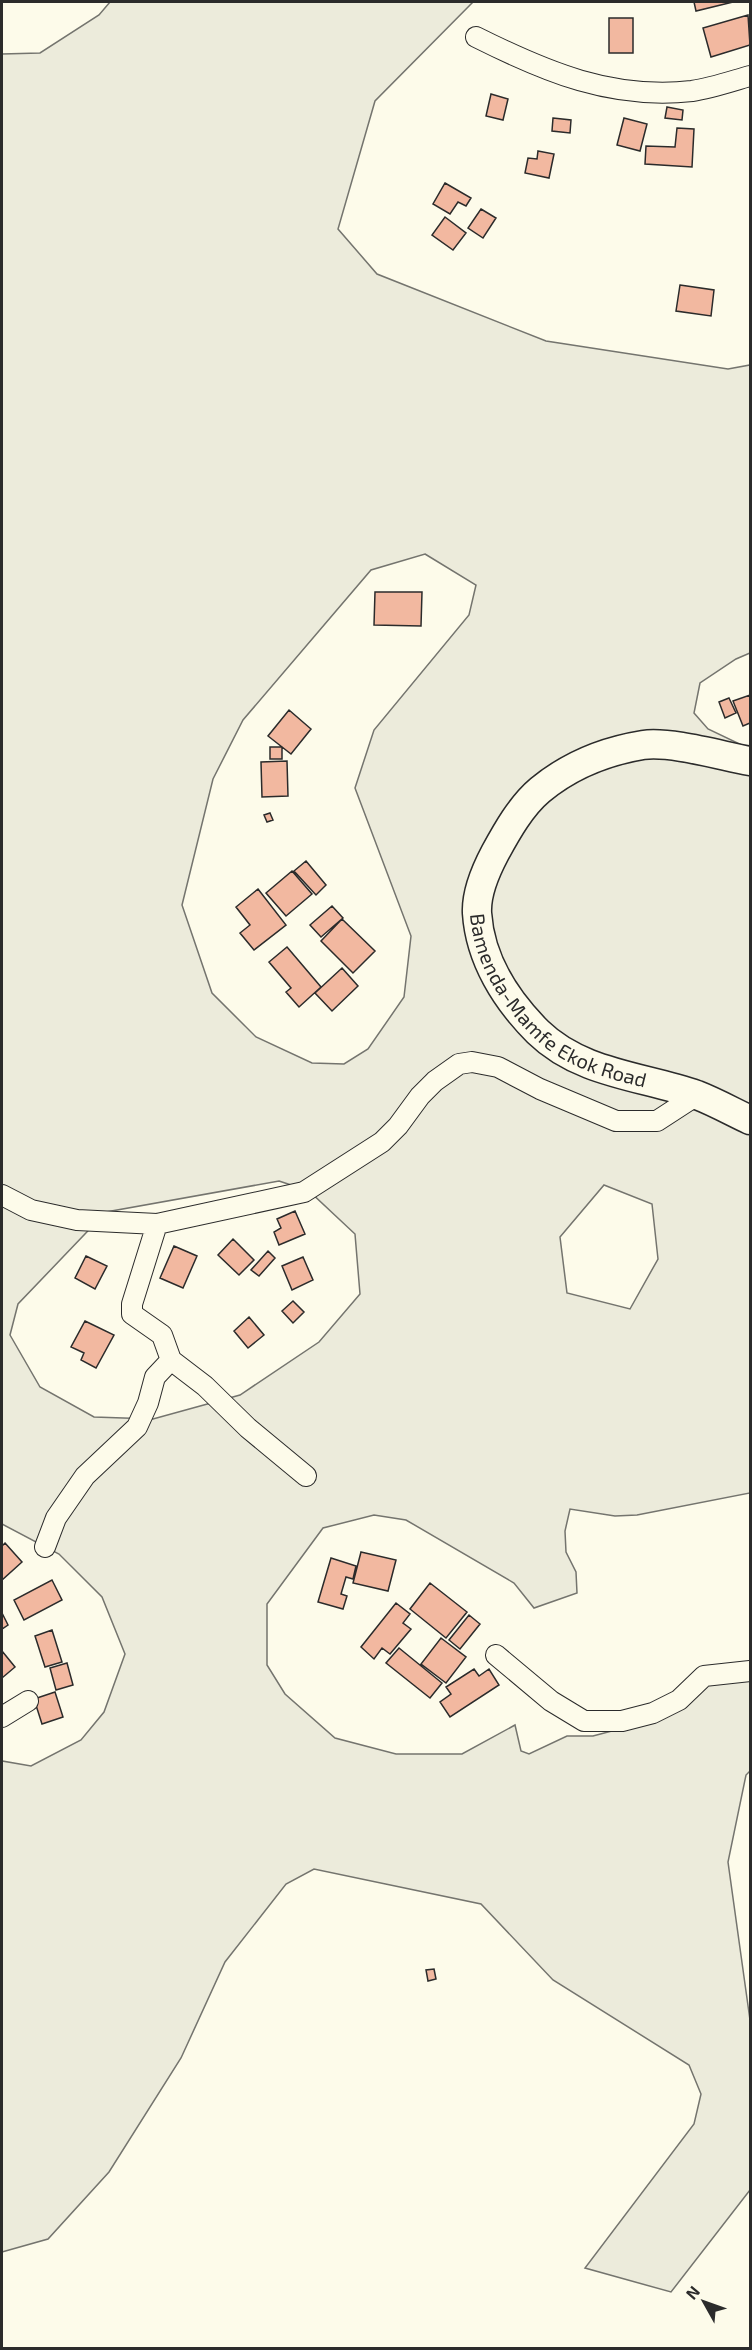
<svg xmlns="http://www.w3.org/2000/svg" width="752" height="2350" font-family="'Exo 2',sans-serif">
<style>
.green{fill:#ecebdb;stroke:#74746e;stroke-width:1.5;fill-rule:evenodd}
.building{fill:#f2b8a0;stroke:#2b2b2b;stroke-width:1.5}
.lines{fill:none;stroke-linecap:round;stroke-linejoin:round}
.minor-casing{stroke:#2b2b2b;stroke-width:22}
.highway-casing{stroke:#2b2b2b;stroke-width:31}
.minor{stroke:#fdfbea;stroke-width:20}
.highway{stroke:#fdfbea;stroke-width:28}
.labels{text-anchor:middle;stroke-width:4.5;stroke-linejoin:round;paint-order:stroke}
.street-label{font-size:20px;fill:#2b2b2b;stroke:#fdfbea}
</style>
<rect width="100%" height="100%" fill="#fdfbea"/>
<path class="green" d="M110,2H473L375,101L338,229L377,274L546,341L728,369L750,365V653L736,659L700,683L694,713L708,729L750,749V1493L637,1515L615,1516L570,1509L565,1531L566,1552L576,1572L577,1593L534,1608L514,1583L406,1520L374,1515L323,1528L267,1604V1665L285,1694L335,1738L396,1754H462L515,1725L521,1751L529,1754L567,1736H593L623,1728L703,1684L750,1675V1771L746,1775L728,1862L750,2020V2190L671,2292L585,2268L694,2124L701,2094L689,2065L553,1980L481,1904L314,1869L286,1884L225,1962L181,2058L109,2172L48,2239L2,2252V1761L31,1766L81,1740L104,1712L125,1654L102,1597L59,1554L2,1524V54L40,53L99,15ZM425,554L476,585L469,615L374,730L355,788L411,936L404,997L368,1049L344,1064L312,1063L256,1037L212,993L182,905L213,779L243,720L371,570ZM279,1181L309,1191L355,1234L360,1294L319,1342L240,1395L153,1419L94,1417L40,1387L10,1335L18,1304L106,1212ZM604,1185L652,1204L658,1259L630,1309L567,1293L560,1237Z"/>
<path class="building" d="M694,2H733L696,11Z
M748,15L750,45L711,57L703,28Z
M609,18H633V53H609Z
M491,94L508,99L503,120L486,116Z
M667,107L683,110L682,120L665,118Z
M553,118L571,120L570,133L552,131Z
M624,118L647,124L640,151L617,145Z
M677,128L694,129L692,167L645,164L646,146L675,147Z
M538,151L554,154L549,178L525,173L528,158L537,159Z
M445,183L471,198L466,206L458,202L450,214L433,204Z
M481,209L496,218L483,238L468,228Z
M445,217L466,233L453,250L432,235Z
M680,285L714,290L711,316L676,311Z
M375,592H422L421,626L374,625Z
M750,695V723L743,726L733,701Z
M729,698L736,713L725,718L719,702Z
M289,710L311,729L291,754L268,736Z
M270,747H282V759H270Z
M287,761L288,796L262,797L261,762Z
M270,813L273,820L267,822L264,815Z
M306,861L326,885L316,895L294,871Z
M292,871L312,894L286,916L266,893Z
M258,889L286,925L254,950L240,933L250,925L236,907Z
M332,906L343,918L321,937L310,925Z
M342,919L375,951L353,973L321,941Z
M287,947L321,987L299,1007L286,992L291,988L269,962Z
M342,968L358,986L332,1011L315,993Z
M295,1211L305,1234L279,1245L274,1232L281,1228L277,1219Z
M233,1239L254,1260L239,1275L218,1255Z
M174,1246L197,1256L183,1288L160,1278Z
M268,1251L275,1258L259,1276L251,1270Z
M86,1256L107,1266L95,1289L75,1278Z
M303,1257L313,1280L292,1290L282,1266Z
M293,1301L304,1312L293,1323L282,1311Z
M249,1317L264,1335L248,1348L234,1331Z
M85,1321L114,1335L96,1368L81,1360L84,1353L71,1347Z
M5,1543L22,1562L2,1580V1546Z
M361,1552L396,1560L388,1591L353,1583Z
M331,1558L356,1566L353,1579L346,1577L341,1594L347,1596L343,1609L318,1602Z
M52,1580L62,1600L24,1620L14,1600Z
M430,1583L467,1612L446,1638L410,1609Z
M396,1603L410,1614L403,1623L411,1629L390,1654L382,1648L374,1659L361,1647Z
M2,1613L8,1625L2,1629Z
M469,1615L480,1624L460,1649L449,1640Z
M52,1630L62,1662L45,1667L35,1636Z
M441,1638L466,1657L446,1683L421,1664Z
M399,1648L442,1683L430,1698L386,1663Z
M2,1651L15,1667L2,1678Z
M67,1663L73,1685L56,1690L50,1668Z
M474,1669L479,1676L489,1669L499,1685L450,1717L440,1702L451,1694L446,1687Z
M55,1692L63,1717L42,1724L34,1699Z
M434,1969L436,1979L428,1981L426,1970Z"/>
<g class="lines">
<g class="minor-casing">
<path id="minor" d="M476,37C546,72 612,100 692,91C712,88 732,81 750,76
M2,1195L31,1210L77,1220L157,1224L304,1192L382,1142L398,1126L420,1096L435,1081L459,1064L472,1062L498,1067L540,1089L616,1121H657L697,1095
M171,1360L205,1386L248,1428L306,1476
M45,1547L56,1518L85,1476L137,1427L148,1403L155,1377L171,1360L162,1335L132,1314V1304L157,1224
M496,1655L551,1701L584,1721H622L653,1713L679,1700L704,1676L750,1671
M2,1717L28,1701"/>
</g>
<g class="highway-casing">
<g id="highway">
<path id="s1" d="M750,761C722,756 671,741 643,745C606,751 569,766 540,790C521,806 507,831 495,853C486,870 476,892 477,913C480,959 506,1000 538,1032C581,1074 643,1076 697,1095C715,1102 733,1112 750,1120"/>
</g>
</g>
<use href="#minor" class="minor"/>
<use href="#highway" class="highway"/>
</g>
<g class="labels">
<g class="street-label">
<text dy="7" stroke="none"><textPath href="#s1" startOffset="492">Bamenda-Mamfe Ekok Road</textPath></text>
</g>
</g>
<rect width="752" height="2350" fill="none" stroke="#2b2b2b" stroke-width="6"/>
<g transform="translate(704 2302) rotate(310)" stroke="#fdfbea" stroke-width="4.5" paint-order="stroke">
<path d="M0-4.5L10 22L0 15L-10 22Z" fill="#2b2b2b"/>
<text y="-9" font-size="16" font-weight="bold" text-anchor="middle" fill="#2b2b2b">N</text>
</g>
</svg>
